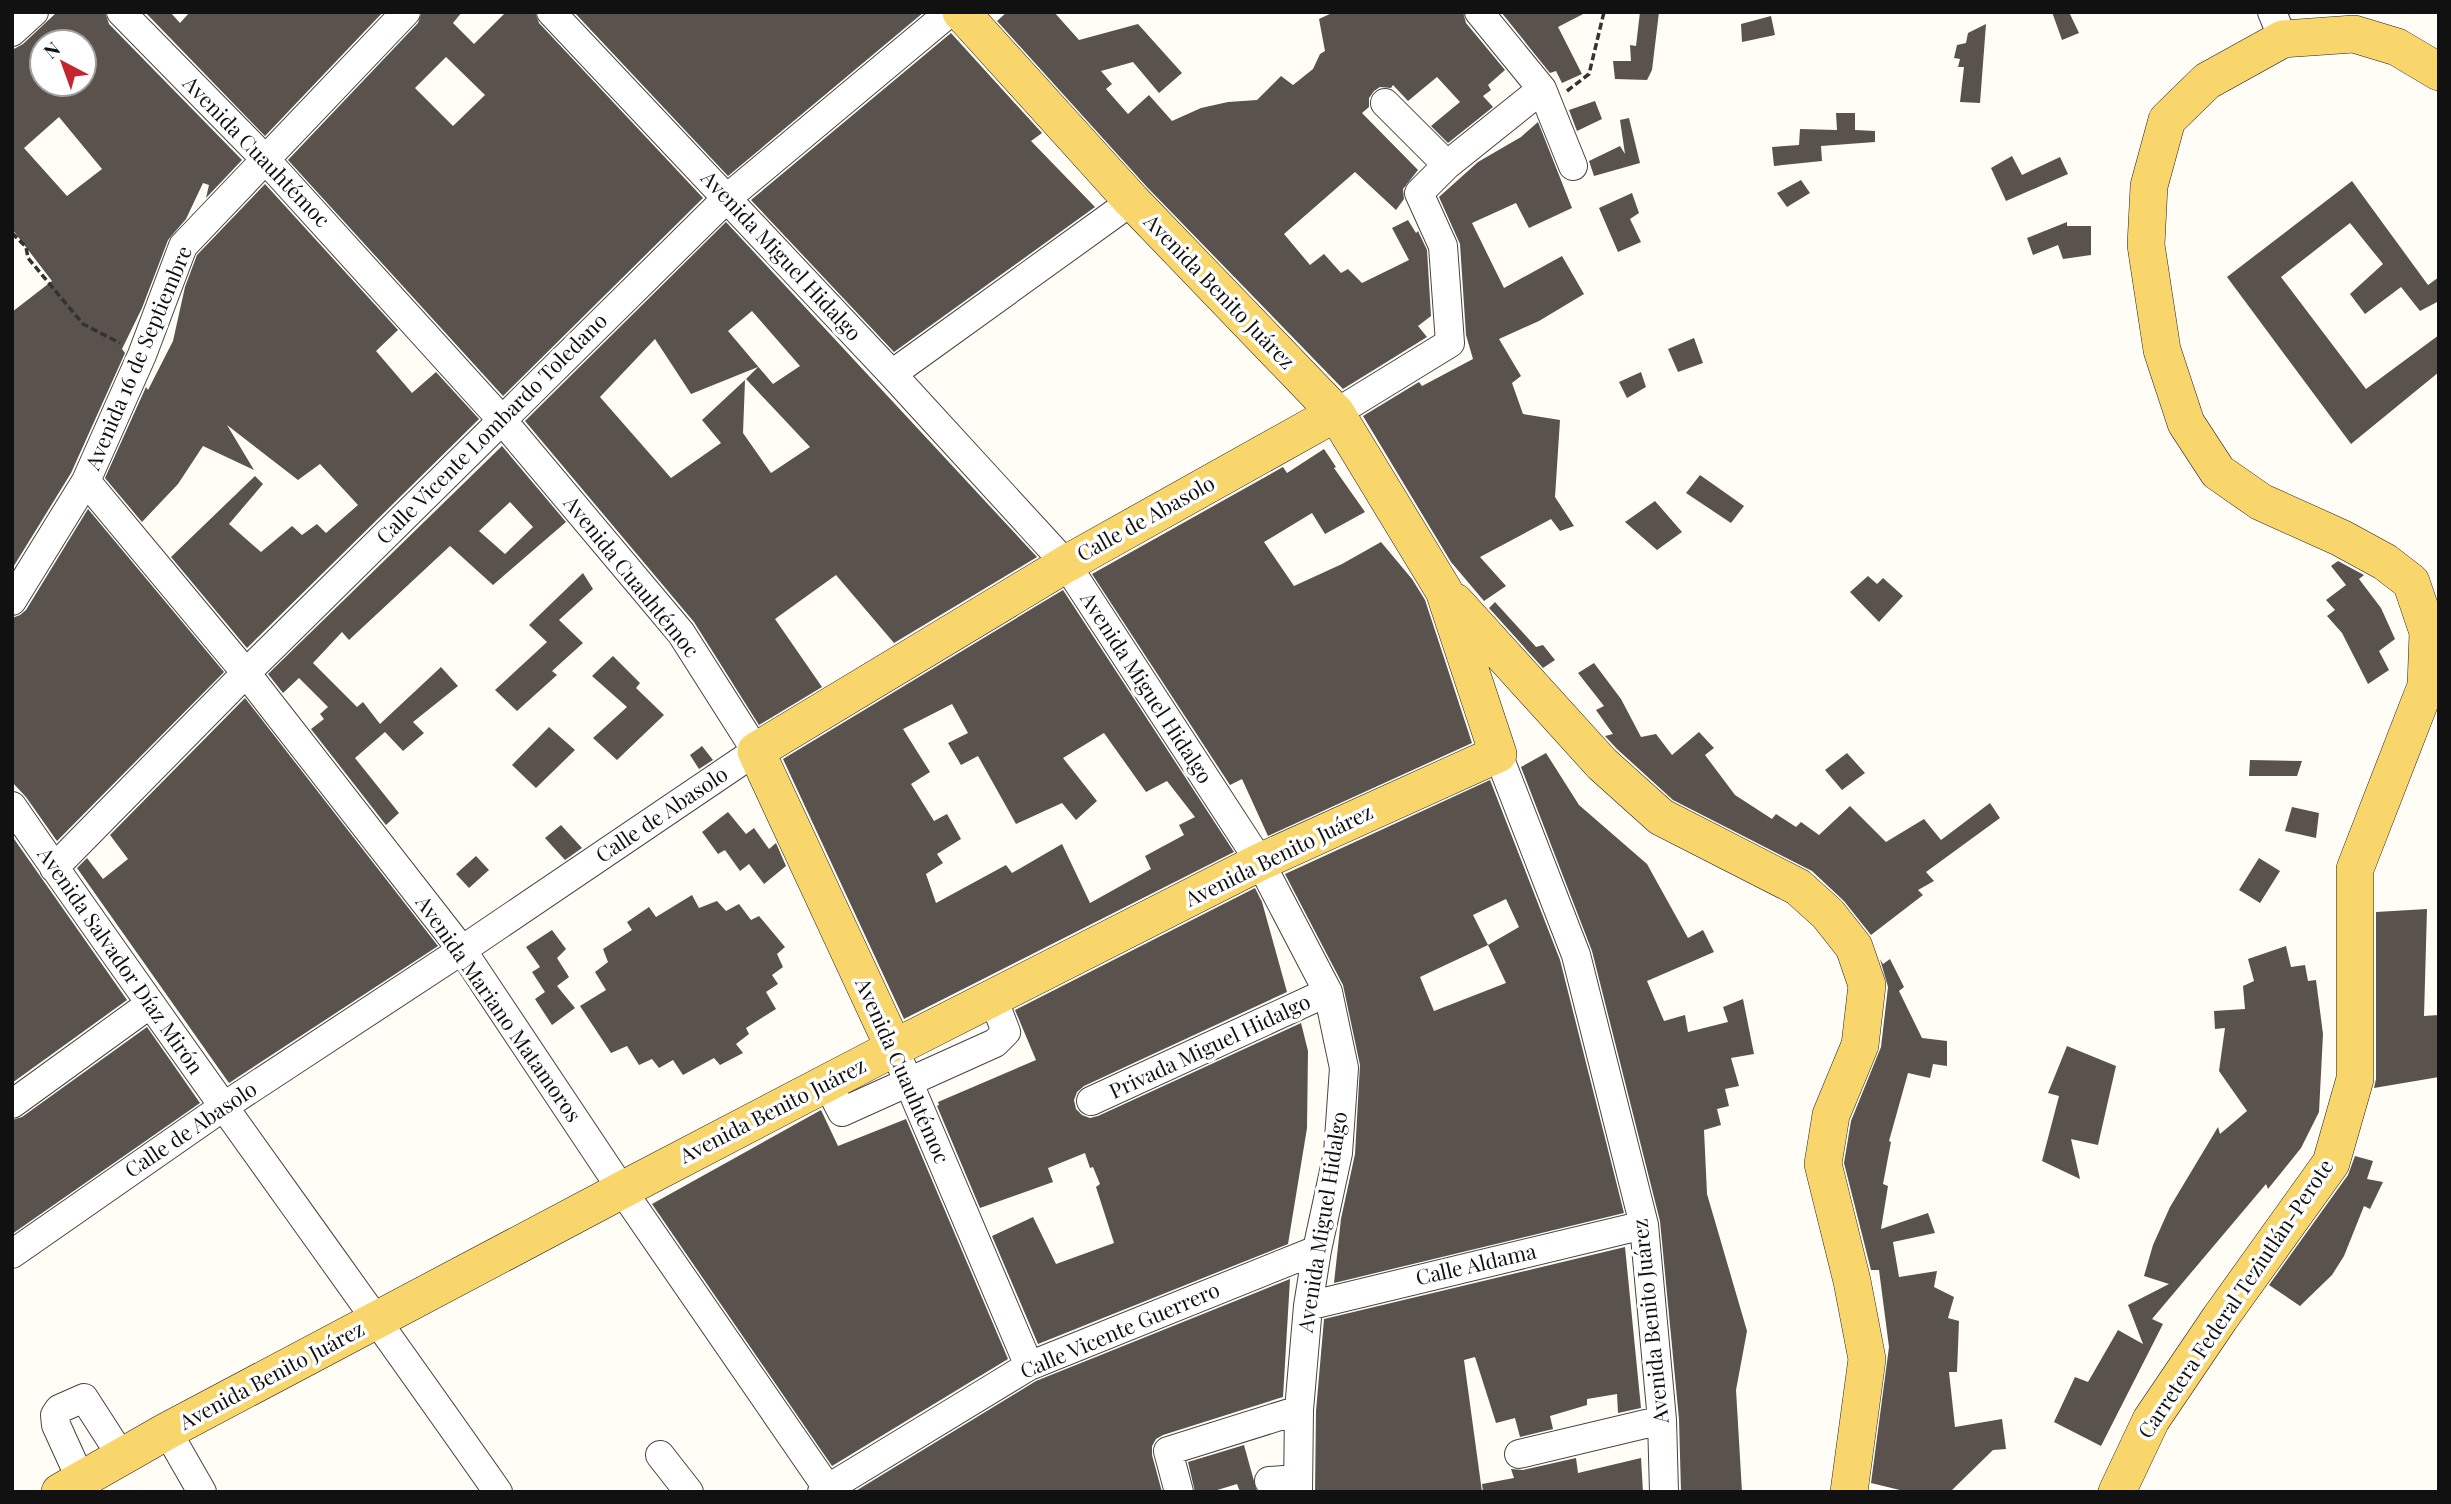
<svg xmlns="http://www.w3.org/2000/svg" width="2451" height="1504" font-family="'Playfair Display',serif">
<style>
.building{fill:#5a524d;fill-rule:evenodd}
.lines{fill:none;stroke-linecap:round;stroke-linejoin:round}
.minor-casing{stroke:#444;stroke-width:30}
.major-casing{stroke:#222;stroke-width:38}
.path{stroke:#333;stroke-width:3.5;stroke-dasharray:7 3.5;stroke-linecap:butt}
.minor{stroke:#fff;stroke-width:28}
.major{stroke:#f9d66b;stroke-width:37}
.labels{text-anchor:middle;stroke-width:7;stroke-linejoin:round;paint-order:stroke}
.street-label{font-size:21px;fill:#111;stroke:#fff}
</style>
<rect width="100%" height="100%" fill="#fffdf5"/>
<path class="building" d="M57,12H105L109,24L242,160L206,198L209,185L203,183L186,219L168,240L142,308L122,349L125,353L71,473L12,569V312L52,281L12,229V50L23,44ZM42,42H84V84H42ZM59,117L102,169L67,196L24,148Z
M145,12H170L180,23L190,12H383L265,136Z
M422,12H462L453,23L474,44L506,12H535L539,23L703,198L503,396L288,160L418,23ZM446,57L485,95L453,126L415,88Z
M574,12H924L728,176Z
M1007,12H1054L1079,40L1138,24L1182,73L1159,93L1133,62L1101,71L1112,84L1106,89L1128,114L1149,95L1172,121L1201,108L1228,102L1257,100L1281,76L1293,85L1313,69L1320,54L1325,51L1319,19L1334,12H1463L1466,23L1505,70L1488,85L1491,90L1483,96L1493,107L1448,143L1431,126L1460,102L1437,77L1408,101L1393,85L1391,88L1380,87L1374,91L1369,98V107L1362,113L1418,170L1403,189L1404,199L1396,210L1355,172L1284,234L1310,265L1324,254L1341,273L1348,269L1362,283L1409,260L1392,228L1408,220L1416,233L1418,231L1427,250L1431,316L1418,326L1427,337L1343,389L1147,187L997,21Z
M1501,12H1587L1558,27L1582,74L1562,83L1556,71L1550,73Z
M1640,12H1659L1652,70L1647,80L1615,79L1613,61H1631L1630,45L1636,46Z
M2052,12H2069L2079,33L2062,40Z
M1771,16L1775,35L1742,42L1741,24Z
M1986,24L1980,103L1960,102L1964,67H1958L1960,59L1954,58L1957,45L1966,43L1968,33Z
M951,33L1042,133L1031,141L1095,207L894,352L751,200Z
M1595,101L1602,119L1577,131L1569,110Z
M1836,113H1855V130L1875,131V142L1821,146L1822,161L1774,166L1772,147L1799,145L1800,129L1837,130Z
M1629,118L1640,163L1594,176L1589,161L1620,146L1625,154L1620,120Z
M1538,122L1572,208L1529,228L1516,203L1472,223L1504,288L1562,256L1584,294L1539,321L1499,339L1521,376L1512,383L1523,414L1560,420L1555,497L1574,526L1560,531L1551,519L1480,557L1506,586L1484,601L1451,562L1363,416L1419,382L1422,386L1473,359L1466,335L1460,244L1439,197L1478,162L1521,137Z
M2012,156L2022,175L2060,157L2068,174L2006,201L1991,168Z
M1801,180L1810,193L1787,207L1777,193Z
M2352,181L2428,285L2439,277V301L2420,311L2401,287L2365,314L2350,294L2383,264L2350,223L2281,277L2366,389L2439,335V372L2351,444L2227,277Z
M265,184L398,330L376,351L412,393L436,372L479,419L247,648L171,557L255,476L263,484L229,524L261,552L292,526L302,535L317,524L326,533L358,505L320,464L298,480L227,425L254,470L203,446L178,484L142,522L105,478L146,387L148,390L173,341L185,287L197,255Z
M1632,193L1639,213L1630,219L1641,242L1618,252L1599,208Z
M726,222L1037,557L894,643L836,575L775,619L822,687L759,725L694,622L525,421ZM752,311L800,366L773,384L728,331ZM655,339L691,394L758,367L746,379L810,447L771,473L743,433L745,380L702,420L721,443L671,478L600,397Z
M2067,222V226H2091V255L2063,259L2058,245L2033,255L2027,238Z
M1694,338L1703,363L1678,372L1668,349Z
M1641,372L1646,387L1627,398L1619,382Z
M502,446L566,522L493,585L450,546L349,640L342,632L313,663L357,707L363,702L380,724L441,667L458,686L413,722L424,733L403,751L385,732L355,758L399,813L386,825L311,729L324,719L320,714L328,707L299,678L283,693L268,674ZM510,502L533,527L505,554L479,531Z
M1324,449L1336,467L1334,468L1365,512L1325,534L1312,513L1264,542L1294,586L1342,564L1381,542L1412,579L1425,600L1472,743L1268,836L1242,779L1230,785L1092,574L1283,467L1287,473Z
M1700,475L1744,506L1731,523L1686,493Z
M1655,501L1682,532L1657,550L1625,522Z
M88,509L224,672L57,841L26,797L12,782V618L20,615L26,610Z
M2338,561L2364,575L2359,579L2381,608L2395,639L2379,651L2389,670L2368,684L2342,633L2327,616L2335,610L2326,600L2346,585L2331,566Z
M583,573L593,589L559,620L583,643L552,671L557,675L517,711L495,690L547,642L529,625Z
M1868,576L1877,584L1883,578L1903,596L1879,622L1850,592Z
M1063,590L1234,852L904,1019L783,759ZM952,704L968,733L948,743L961,765L978,756L1016,824L1062,803L1076,820L1097,801L1063,758L1104,733L1146,792L1167,781L1195,817L1179,825L1184,835L1145,856L1151,869L1090,903L1062,844L1012,873L1006,865L936,903L926,874L943,863L937,854L961,839L947,814L934,821L911,784L930,772L903,729Z
M1495,602L1536,647L1543,645L1555,660L1543,668L1489,608Z
M613,656L640,683L636,688L664,715L617,760L593,738L627,707L592,676Z
M1594,663L1621,699L1641,737L1656,734L1672,755L1699,732L1714,748L1705,755L1735,795L1772,819L1776,814L1796,827L1801,822L1819,835L1850,806L1886,842L1924,819L1941,840L1990,803L2000,818L1926,872L1934,881L1918,890L1923,895L1871,935L1844,901L1812,871L1673,800L1617,749L1605,736L1613,734L1596,710L1604,706L1578,673Z
M245,698L438,946L229,1083L77,868L87,858L103,879L128,859L110,835Z
M549,727L575,750L536,788L512,765Z
M702,746L713,760L699,769L690,755Z
M1546,753L1579,805L1647,864L1688,938L1703,930L1714,952L1647,981L1664,1021L1685,1015L1688,1032L1728,1022L1723,1007L1743,999L1754,1054L1731,1058L1739,1086L1725,1089L1729,1106L1717,1109L1721,1125L1704,1130L1707,1194L1747,1331L1736,1390L1742,1492H1681L1679,1419L1660,1221L1592,951L1521,767Z
M1847,753L1865,773L1842,790L1825,770Z
M2250,760L2302,761L2297,776H2249Z
M1490,780L1560,960L1624,1213L1334,1283L1341,1219L1355,1154L1360,1065L1343,985L1285,874ZM1506,899L1519,927L1488,945L1506,983L1434,1011L1420,977L1488,945L1473,915Z
M2292,807L2319,813L2316,838L2285,831Z
M728,812L746,834L754,828L769,849L776,843L786,866L764,884L749,864L740,871L725,850L718,854L702,832Z
M561,825L582,848L565,860L545,838Z
M12,836L127,1000L12,1083Z
M476,856L489,870L469,888L456,874Z
M2259,858L2280,871L2260,903L2239,890Z
M1255,888L1262,902L1287,992L1084,1086L1077,1092L1074,1100L1076,1109L1082,1115L1090,1118L1098,1116L1301,1023L1308,1051L1307,1128L1288,1244L1038,1344L992,1236L1033,1217L1056,1264L1114,1243L1096,1187L1100,1184L1093,1167L1090,1168L1085,1153L1048,1168L1053,1182L980,1208L937,1106L939,1105L938,1102L1036,1060L1015,1010Z
M692,895L699,908L717,901L726,911L739,904L751,920L759,916L785,947L777,954L783,967L772,975L778,984L766,992L776,1009L746,1028L749,1034L736,1044L743,1053L720,1065L714,1058L683,1075L673,1060L659,1068L652,1059L639,1065L627,1046L611,1053L580,1006L606,990L595,972L608,962L603,949L632,930L627,922L649,907L656,917Z
M2427,909L2424,1016L2439,1015V1077L2374,1088L2376,1079V912Z
M552,930L566,949L557,958L569,977L557,986L575,1008L552,1025L535,999L545,992L532,972L540,967L526,947Z
M2286,946L2291,967L2305,965L2308,981L2316,980L2323,1034L2319,1112L2301,1148L2268,1189L2266,1184L2152,1319L2163,1324L2101,1446L2054,1422L2075,1377L2088,1382L2118,1330L2143,1344L2128,1305L2169,1284L2144,1276L2153,1245L2170,1207L2218,1127L2220,1134L2247,1111L2219,1071L2225,1028L2215,1029L2214,1011L2245,1009L2243,986L2254,981L2248,959Z
M1880,959L1883,964L1890,959L1904,987L1899,991L1922,1038L1947,1041V1066L1933,1064L1930,1078L1908,1073L1889,1141L1891,1142L1883,1184L1888,1186L1881,1229L1928,1213L1935,1233L1893,1242L1899,1277L1937,1271L1934,1287L1954,1297L1948,1318L1959,1321L1957,1372H1949L1955,1427L2002,1419L2006,1449L1993,1450L1950,1492H1908L1871,1483L1889,1347L1879,1270H1871L1844,1163L1851,1121L1881,1047L1888,987Z
M147,1027L200,1103L12,1234V1120L22,1117Z
M2067,1046L2116,1066L2098,1145L2071,1139L2080,1179L2042,1161L2059,1096L2048,1093Z
M821,1110L838,1146L906,1119L1008,1359L832,1466L652,1204Z
M2355,1156L2373,1161L2367,1179L2383,1182L2370,1209L2364,1206L2344,1256L2332,1275L2300,1306L2269,1285L2348,1175Z
M1625,1247L1641,1408L1618,1413L1617,1394L1587,1399V1405L1550,1416L1553,1429L1520,1437L1515,1418L1496,1423L1475,1357L1464,1360L1482,1492H1315L1316,1411L1324,1319Z
M1290,1279L1283,1397L1163,1435L1156,1439L1152,1446V1455L1162,1492H854L1036,1381Z
M1244,1445L1257,1492H1240L1237,1484L1211,1492H1195L1188,1462Z
M1576,1458L1578,1473L1641,1458L1643,1492H1483L1482,1484L1514,1478L1511,1469L1523,1470Z"/>
<g class="lines">
<g class="minor-casing">
<path id="minor" d="M551,12L892,374L1066,564L1260,862L1328,992L1344,1068L1338,1153L1317,1250L1308,1306L1299,1410L1298,1492
M1479,12L1542,89L1573,166
M2272,12L2283,39
M12,32L34,12
M1385,103L1447,165
M892,374L1132,201
M1336,413L1450,343L1443,246L1419,193L1447,165L1542,89
M86,481L246,673L462,950L622,1190L830,1492
M12,601L86,481L142,355L183,246L406,12
M1498,754L1576,955L1644,1225L1662,1420L1664,1492
M12,806C171,1037 337,1262 498,1492
M54,868L246,673L726,199L950,12
M894,1048L1029,1366
M827,1083L842,1112L995,1043L1006,1032L993,998
M1091,1101L1328,992
M12,1104L150,1004
M12,1254L223,1107L462,950L756,751L681,633L502,420L266,160L121,12
M1308,1306L1644,1225
M167,1431L202,1492
M1519,1454L1662,1420
M660,1455L689,1492
M81,1480L56,1425L55,1415L59,1409L84,1398L122,1457
M1269,1481L1297,1479
M822,1492L1029,1366L1317,1250
M1179,1492L1168,1451L1299,1410"/>
</g>
<g class="major-casing">
<path id="major" d="M1455,602L1602,764L1661,817L1798,887L1828,914L1854,947L1867,985L1860,1045L1831,1115L1823,1164L1852,1281L1867,1359L1849,1492
M894,1048L756,751L1066,564L1336,413
M60,1492L167,1431L622,1190L894,1048L1260,862L1498,754L1444,591L1336,413L1132,201L961,12
M2117,1492L2151,1420L2220,1318L2331,1163L2355,1079V869L2426,686L2428,632L2411,582L2385,562L2341,538L2261,502L2218,472L2186,423L2162,350L2146,245L2149,186L2167,120L2207,81L2283,39L2354,34L2397,47L2439,72"/>
</g>
<path class="path" d="M1567,91L1589,74L1604,12
M12,233L26,247L28,258L83,324L120,343"/>
<use href="#minor" class="minor"/>
<use href="#major" class="major"/>
</g>
<g class="labels">
<g class="street-label">
<text transform="translate(256 152) rotate(46)" y="7">Avenida Cuauhtémoc</text>
<text transform="translate(781 256) rotate(47)" y="7">Avenida Miguel Hidalgo</text>
<text transform="translate(1219 292) rotate(46)" y="7">Avenida Benito Juárez</text>
<text transform="translate(139 358) rotate(-67)" y="7">Avenida 16 de Septiembre</text>
<text transform="translate(492 429) rotate(-45)" y="7">Calle Vicente Lombardo Toledano</text>
<text transform="translate(1146 519) rotate(-29)" y="7">Calle de Abasolo</text>
<text transform="translate(631 577) rotate(51)" y="7">Avenida Cuauhtémoc</text>
<text transform="translate(1146 688) rotate(57)" y="7">Avenida Miguel Hidalgo</text>
<text transform="translate(662 815) rotate(-34)" y="7">Calle de Abasolo</text>
<text transform="translate(1279 856) rotate(-26)" y="7">Avenida Benito Juárez</text>
<text transform="translate(120 961) rotate(55)" y="7">Avenida Salvador Díaz Mirón</text>
<text transform="translate(498 1009) rotate(55)" y="7">Avenida Mariano Matamoros</text>
<text transform="translate(1210 1047) rotate(-25)" y="7">Privada Miguel Hidalgo</text>
<text transform="translate(902 1071) rotate(66)" y="7">Avenida Cuauhtémoc</text>
<text transform="translate(773 1111) rotate(-27)" y="7">Avenida Benito Juárez</text>
<text transform="translate(191 1130) rotate(-34)" y="7">Calle de Abasolo</text>
<text transform="translate(1323 1222) rotate(-81)" y="7">Avenida Miguel Hidalgo</text>
<text transform="translate(1476 1265) rotate(-13)" y="7">Calle Aldama</text>
<text transform="translate(2236 1299) rotate(-56)" y="7">Carretera Federal Teziutlán-Perote</text>
<text transform="translate(1651 1321) rotate(-96)" y="7">Avenida Benito Juárez</text>
<text transform="translate(1120 1331) rotate(-23)" y="7">Calle Vicente Guerrero</text>
<text transform="translate(272 1376) rotate(-28)" y="7">Avenida Benito Juárez</text>
</g>
</g>
<rect width="2451" height="1504" fill="none" stroke="#111111" stroke-width="28"/>
<g transform="translate(63 63) rotate(319)"><circle r="33" fill="#ffffff" stroke="#a0a0a0" stroke-width="2"/>
<path d="M0-5L12 26L0 18L-12 26Z" fill="#c4262e"/>
<text y="-10" font-size="19" font-weight="bold" text-anchor="middle" fill="#111111">N</text>
</g>
</svg>
